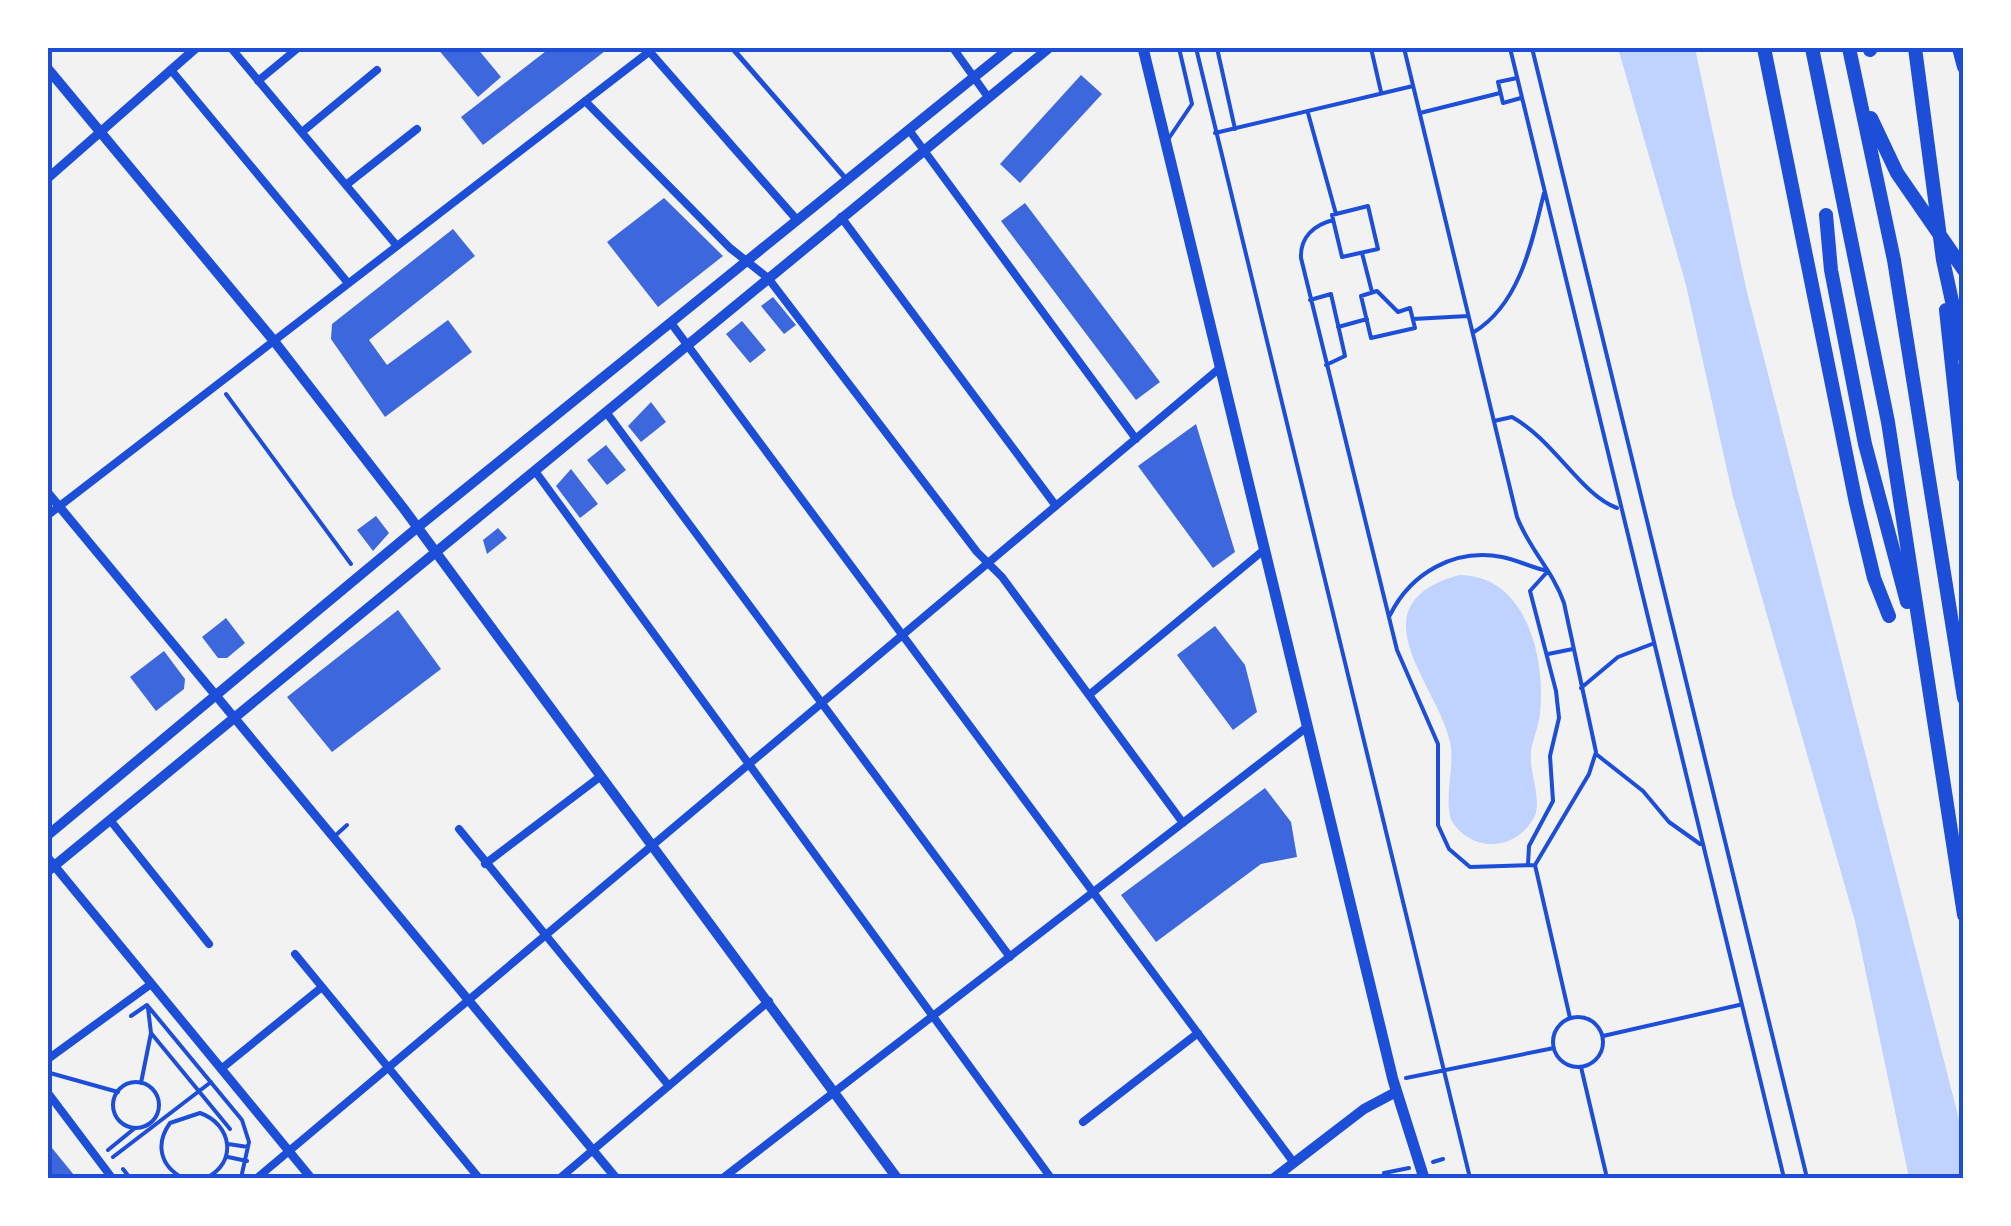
<svg xmlns="http://www.w3.org/2000/svg" width="2011" height="1226" font-family="Quicksand,sans-serif">
<style>
.water{fill:#bfd3fe}
.building{fill:#3d67dc}
.lines{fill:none;stroke-linecap:round;stroke-linejoin:round}
.path{stroke:#1d4ed8;stroke-width:4}
.service{stroke:#1d4ed8;stroke-width:4}
.pedestrian{stroke:#1d4ed8;stroke-width:5}
.minor{stroke:#1d4ed8;stroke-width:8}
.tertiary{stroke:#1d4ed8;stroke-width:9}
.secondary{stroke:#1d4ed8;stroke-width:10}
.primary{stroke:#1d4ed8;stroke-width:11}
.motorway{stroke:#1d4ed8;stroke-width:14}
.neatline{fill:none;stroke:#1d4ed8;stroke-width:4}
</style>
<rect width="100%" height="100%" fill="#f2f2f2"/>
<path class="water" d="M1618,48H1695L1746,288L1963,1135V1178H1909L1855,921L1733,497L1686,285Z
M1459,575C1526,575 1546,657 1540,713C1539,726 1533,738 1531,751C1529,773 1540,791 1536,813C1520,851 1472,855 1451,820C1444,794 1455,768 1450,742C1438,685 1352,605 1459,575Z"/>
<path class="building" d="M437,48H477L501,77L478,97Z
M550,48H609L483,145L461,117Z
M1081,75L1102,94L1020,183L1000,164Z
M664,198L723,256L658,307L607,242Z
M1025,203L1160,382L1136,400L1001,221Z
M453,229L475,256L369,340L387,365L448,320L472,352L385,417L331,339L332,324Z
M773,297L796,325L784,334L761,306Z
M742,321L766,350L750,363L726,334Z
M651,402L666,422L641,442L628,426Z
M1196,424L1235,552L1213,568L1138,466Z
M606,445L626,470L607,485L587,460Z
M571,469L598,504L580,518L556,486Z
M376,516L389,533L373,551L357,530Z
M498,528L507,538L487,554L483,540Z
M398,610L441,669L332,752L287,697Z
M226,618L245,643L227,658H218L202,637Z
M1215,626L1245,665L1257,712L1233,730L1177,655Z
M164,651L185,679L184,689L156,711L130,677Z
M1265,788L1291,822L1297,857L1261,864L1156,942L1121,895Z
M52,1148L74,1175L69,1178H48V1151Z"/>
<g class="lines">
<path class="path" d="M1196,48L1470,1178
M1217,48L1235,129
M1371,48L1381,92
M1404,48L1517,517C1529,549 1553,571 1564,603L1596,752L1589,774L1535,865L1570,1018
M1510,48L1784,1178
M1532,48L1807,1178
M1517,78L1498,82L1503,103L1521,98
M1308,113L1336,214
M1420,113L1500,93
M1215,133L1413,86
M1368,206L1378,249L1342,257L1332,215Z
M1333,220C1314,225 1300,237 1301,258L1397,650L1438,744V825L1449,849L1470,867L1535,865
M1362,253L1372,292
M1377,291L1398,312L1410,308L1415,328L1371,338L1361,296Z
M1310,300L1331,294L1345,356L1326,365
M1413,319L1468,316
M1338,327L1367,319
M1474,332C1520,304 1532,242 1544,193
M226,394L351,564
M1494,421L1512,417C1554,440 1581,495 1617,508
M1390,615C1411,573 1454,548 1502,557C1518,560 1532,568 1548,571
M1548,654L1573,649
M1581,688L1618,657L1652,644
M1596,754L1643,791L1669,822L1700,844
M1528,865L1529,846L1553,801L1550,756L1559,718L1556,691L1530,591L1548,571
M131,1016L147,1005L242,1120L249,1142L241,1178
M1553 1042a25 25 0 1 1 50 0a25 25 0 1 1-50 0Z
M151,1033L230,1129
M1603,1036L1739,1005
M1581,1067L1607,1178
M50,1073L118,1092
M1406,1078L1554,1048
M113 1105a23 23 0 1 1 46 0a23 23 0 1 1-46 0Z
M141,1083L151,1033L148,1008
M228,1144L248,1147
M108,1150L135,1128
M113,1157L211,1082
M228,1157L247,1161
M1433,1162L1443,1159
M123,1169L130,1178
M1384,1173L1409,1168
M183,1178C160,1166 155,1144 170,1123L200,1113C232,1124 238,1163 206,1178"/>
<path class="service" d="M1169,138L1192,104L1179,48
M336,835L347,825"/>
<path class="pedestrian" d="M732,48L847,180"/>
<path class="minor" d="M231,48L397,246
M953,48L988,97
M649,51L797,220
M171,70L348,283
M258,81L298,48
M585,101L730,248L768,278L977,552L1002,577L1183,823
M909,130L1136,439
M302,132L377,70
M346,185L417,129
M841,217L1056,506
M671,323L1294,1163
M606,412L1010,957
M535,471L1051,1178
M48,515L654,48
M1089,695L1265,549
M110,820L209,944
M459,829L669,1086
M485,864L601,776
M295,954L479,1178
M48,1059L151,984
M221,1069L322,987
M48,1093L112,1178
M1083,1122L1198,1033
M257,1178L1221,367
M560,1178L769,1001
M723,1178L1307,727"/>
<path class="tertiary" d="M48,178L196,48
M48,493L616,1178
M48,858L311,1178"/>
<path class="secondary" d="M48,69L274,341L404,509L897,1178
M48,835L418,527L1010,48
M48,871L1049,48
M1274,1178L1364,1109L1396,1092"/>
<path class="primary" d="M1143,48L1393,1080L1424,1178"/>
<path class="motorway" d="M1764,48L1856,503L1874,578L1889,616
M1812,48L1888,422L1964,915
M1849,48L1894,260L1964,698
M1915,48L1943,260L1964,356
M1959,48L1964,67
M1870,50L1871,48
M1871,118L1897,173L1964,270
M1826,215L1831,270L1865,444L1907,602
M1946,310L1964,477"/>
</g>
<rect width="2011" height="1226" fill="none" stroke="#ffffff" stroke-width="100"/>
<rect x="50" y="50" width="1911" height="1126" class="neatline"/>
</svg>
